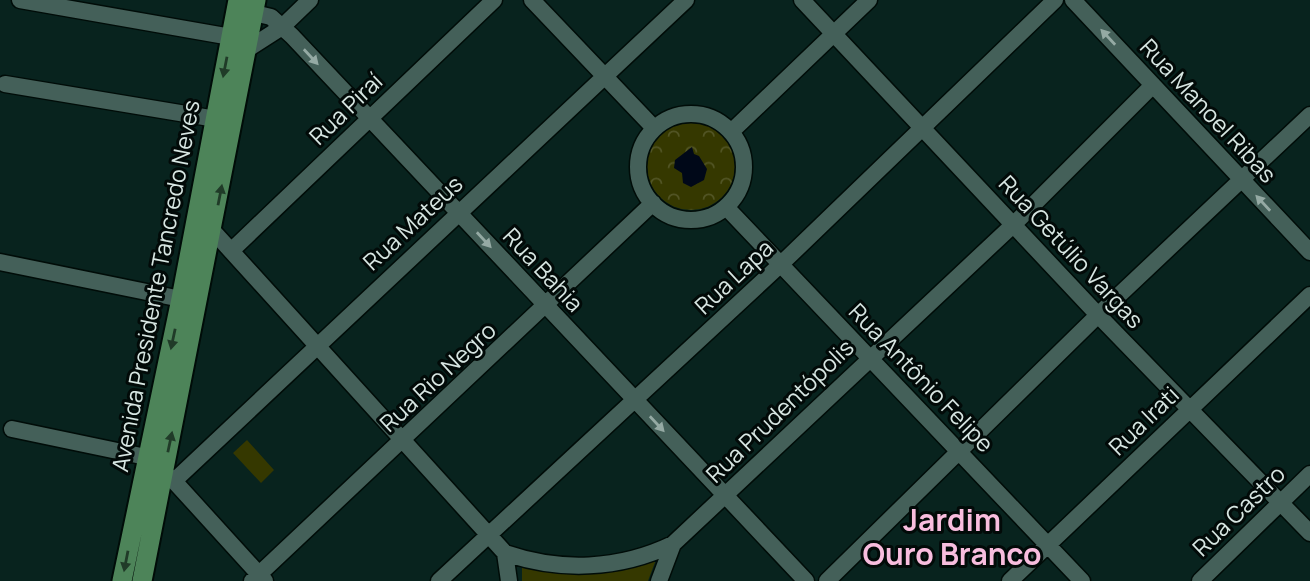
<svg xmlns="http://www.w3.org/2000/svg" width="1310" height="581" font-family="Manrope,sans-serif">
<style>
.grass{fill:#353800}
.park{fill:url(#park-crowns)}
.water{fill:#000818}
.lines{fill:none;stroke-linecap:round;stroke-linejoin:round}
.minor-casing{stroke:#000c08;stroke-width:19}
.major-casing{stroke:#000c08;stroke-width:23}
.minor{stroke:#446059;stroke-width:16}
.major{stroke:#4d8459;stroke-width:19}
.oneway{fill:#95aaa4}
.oneway2{fill:#203b28}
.labels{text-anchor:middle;stroke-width:6;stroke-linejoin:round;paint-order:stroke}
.street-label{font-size:23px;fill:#d7e6e2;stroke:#020a08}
.district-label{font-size:30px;font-weight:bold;fill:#f8bdde;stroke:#020a08}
</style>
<defs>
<pattern id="park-crowns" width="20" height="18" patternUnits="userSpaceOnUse" patternTransform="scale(1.75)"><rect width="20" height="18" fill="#353800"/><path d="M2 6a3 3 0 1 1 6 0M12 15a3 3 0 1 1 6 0" fill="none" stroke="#525525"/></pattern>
</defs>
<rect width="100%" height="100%" fill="#08231e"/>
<path class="grass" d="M247,440L274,470L261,483L233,453Z
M657,557L648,581H522V566C569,581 610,569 657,557Z"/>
<path class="park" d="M647 166a44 44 0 1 1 88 0a44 44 0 1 1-88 0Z"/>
<path class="water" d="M692,147L694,154L699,156L707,169L704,180L691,187L683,183L682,173L674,168L675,160Z"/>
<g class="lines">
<g class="minor-casing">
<path id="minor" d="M20,0L231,37
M532,0L654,128
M802,0L1098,315L1310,533
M1073,0L1310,252
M242,10L271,17L292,36L806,581
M246,50L282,27L310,0
M5,84L216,119
M638 167a53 53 0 1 1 106 0a53 53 0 1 1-106 0Z
M731,132L869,0
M726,207L1082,581
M213,231L505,553C560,572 619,570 673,544L1014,224L1153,85
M231,251L494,0
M0,262L181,299
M12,429L146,457L174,481L265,581
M174,481L686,0
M505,553L509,581
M252,581L653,203
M439,581L780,265L1055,0
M659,581L673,544
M827,581L1098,315L1310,115
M1010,581L1310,295
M1200,581L1310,474"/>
</g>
<g class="major-casing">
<path id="major" d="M122,581L181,299L238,0
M142,581L256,0"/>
</g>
<use href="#minor" class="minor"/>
<use href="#major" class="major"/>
</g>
<defs><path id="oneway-solid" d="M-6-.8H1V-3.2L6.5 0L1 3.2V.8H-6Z" transform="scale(1.75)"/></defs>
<g class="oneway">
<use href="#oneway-solid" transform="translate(1108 37) rotate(-133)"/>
<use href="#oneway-solid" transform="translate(311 57) rotate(47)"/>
<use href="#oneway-solid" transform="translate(1263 203) rotate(-133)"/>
<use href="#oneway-solid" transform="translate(484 240) rotate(47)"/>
<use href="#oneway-solid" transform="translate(657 424) rotate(47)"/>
</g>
<g class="oneway2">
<use href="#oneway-solid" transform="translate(225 67) rotate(101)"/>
<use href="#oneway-solid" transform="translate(220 195) rotate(-79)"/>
<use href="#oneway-solid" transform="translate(173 339) rotate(102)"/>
<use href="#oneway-solid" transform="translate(170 442) rotate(-78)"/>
<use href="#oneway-solid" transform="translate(126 561) rotate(101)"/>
</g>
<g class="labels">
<g class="street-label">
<text transform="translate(346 109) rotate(-44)" y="8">Rua Piraí</text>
<text transform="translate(1208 111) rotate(47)" y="8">Rua Manoel Ribas</text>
<text transform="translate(413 223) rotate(-43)" y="8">Rua Mateus</text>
<text transform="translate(1071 252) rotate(47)" y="8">Rua Getúlio Vargas</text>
<text transform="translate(543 270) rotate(47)" y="8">Rua Bahia</text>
<text transform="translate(734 277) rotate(-43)" y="8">Rua Lapa</text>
<text transform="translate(156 286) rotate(-79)" y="8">Avenida Presidente Tancredo Neves</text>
<text transform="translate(438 377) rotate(-43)" y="8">Rua Rio Negro</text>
<text transform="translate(921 378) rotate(46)" y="8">Rua Antônio Felipe</text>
<text transform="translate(780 411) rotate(-44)" y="8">Rua Prudentópolis</text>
<text transform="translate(1144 421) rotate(-44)" y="8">Rua Irati</text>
<text transform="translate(1239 511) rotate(-44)" y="8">Rua Castro</text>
</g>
<g class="district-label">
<text x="952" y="531">Jardim<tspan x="952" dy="34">Ouro Branco</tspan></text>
</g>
</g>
</svg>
